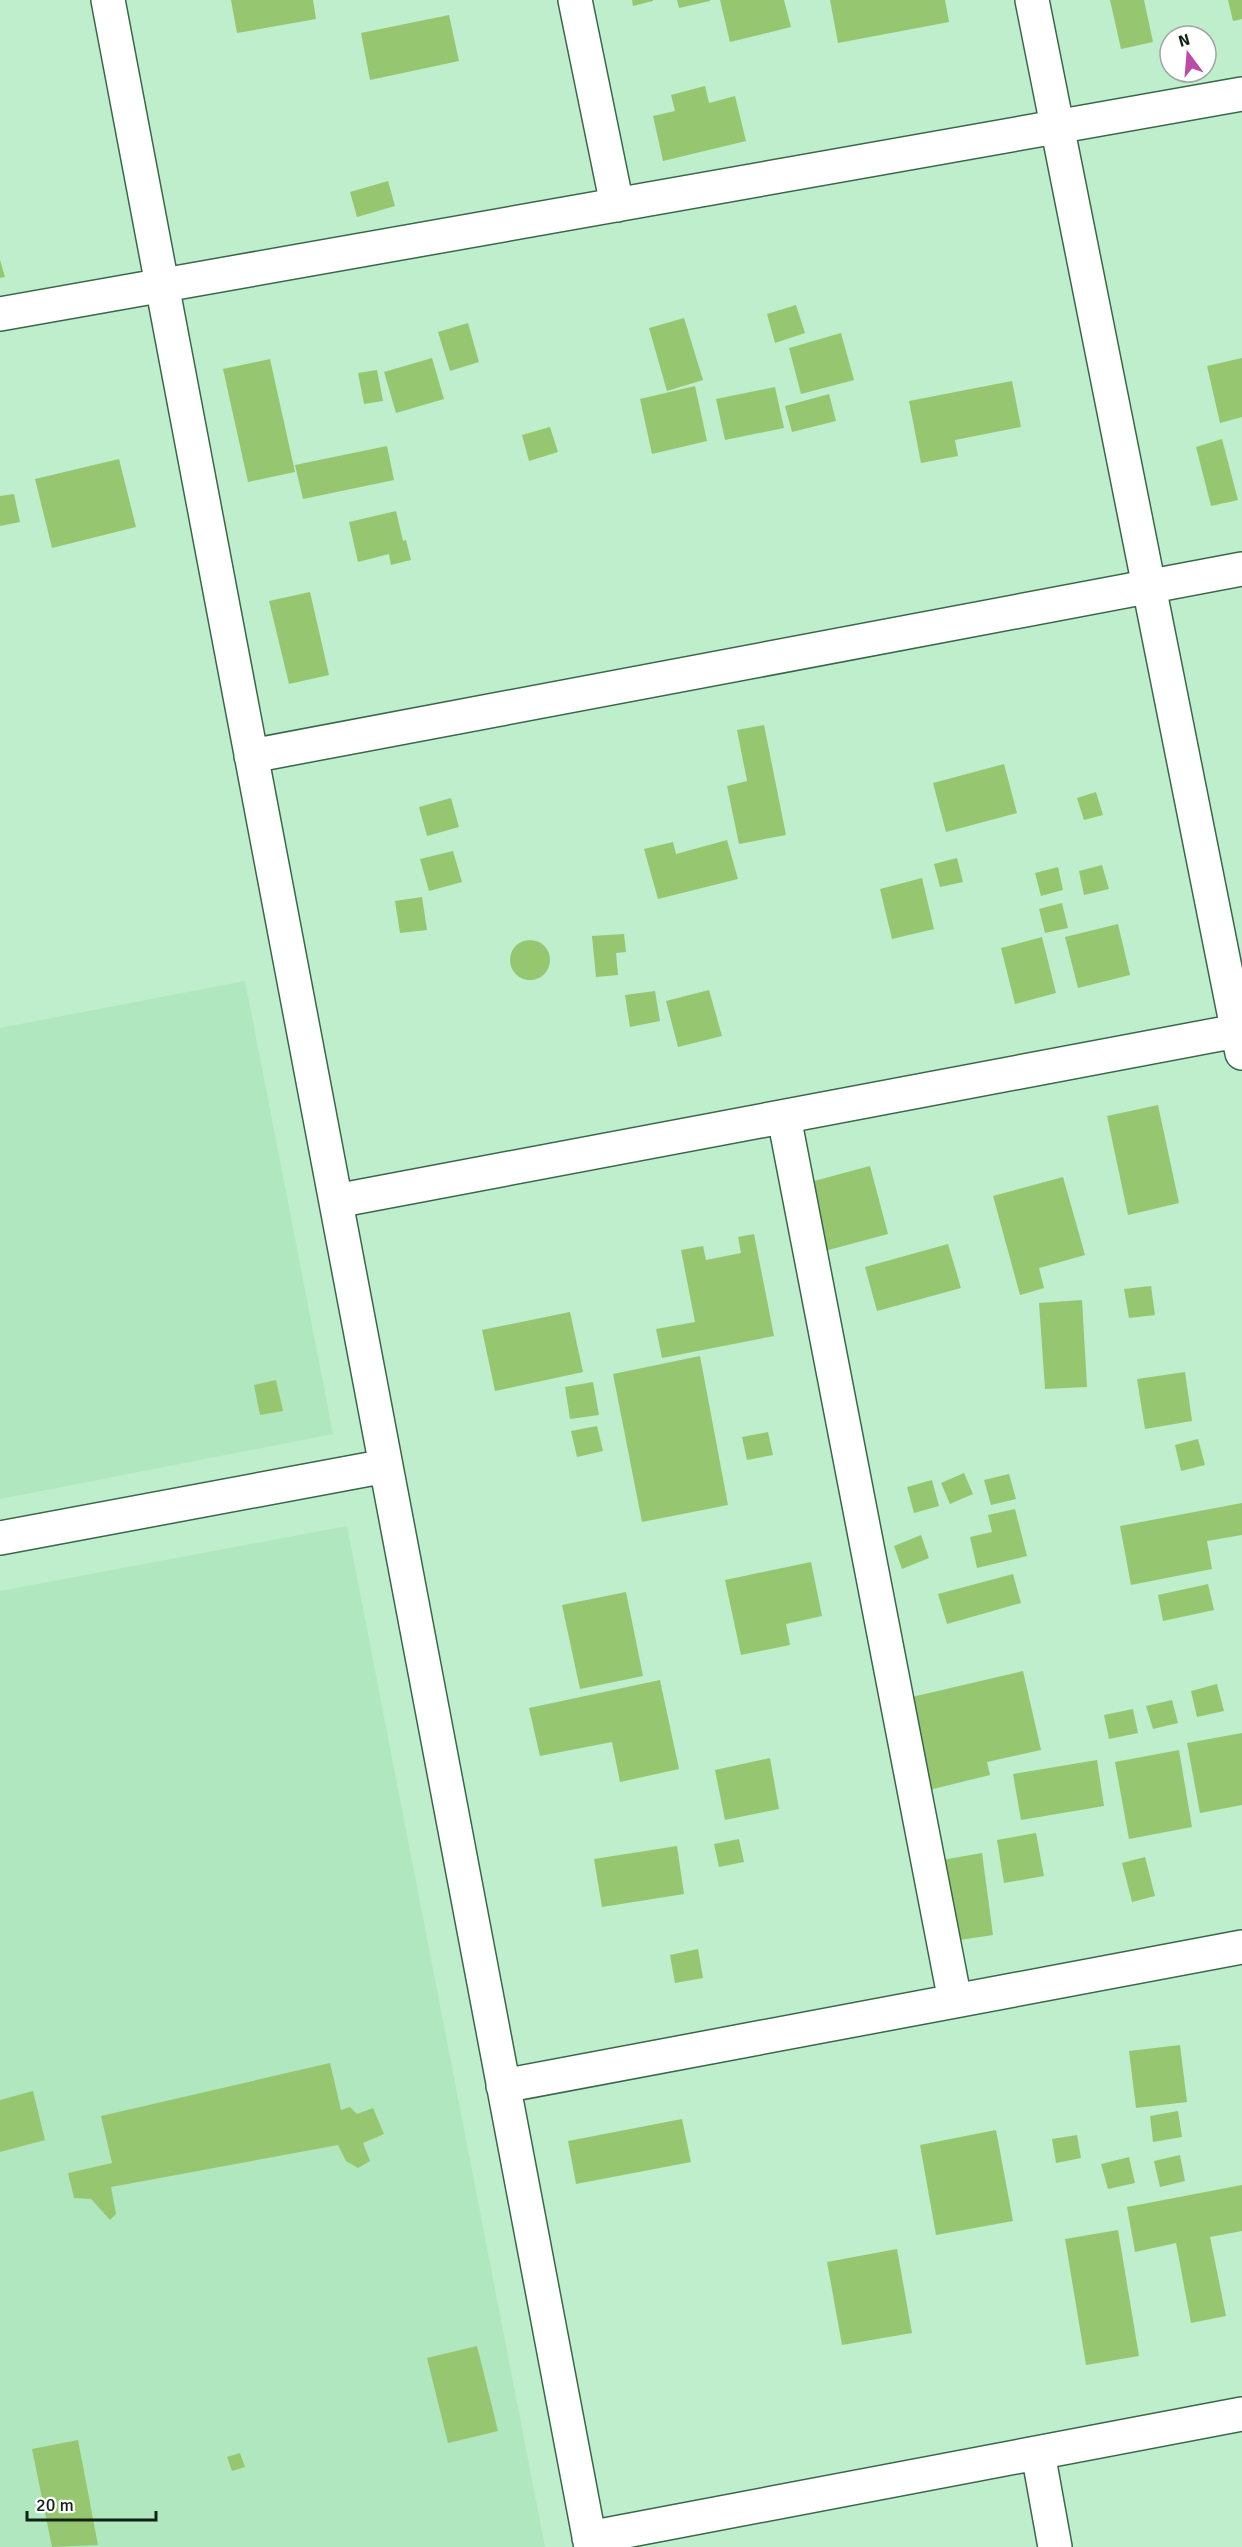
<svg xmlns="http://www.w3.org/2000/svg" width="1242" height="2547" font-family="Signika,sans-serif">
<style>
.built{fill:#b0e7be}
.building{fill:#96c770}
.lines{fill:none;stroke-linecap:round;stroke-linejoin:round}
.minor-casing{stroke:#3b6749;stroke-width:36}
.minor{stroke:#fff;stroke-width:33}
</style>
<rect width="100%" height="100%" fill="#beeecb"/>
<path class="built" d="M245,981L333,1434L0,1499V1028Z
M347,1526L545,2547H0V1591Z"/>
<path class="building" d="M231,0H313L316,19L237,33Z
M632,0H653V1L633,6Z
M677,0H710V1L679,8Z
M720,0H784L791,27L730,42Z
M830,0H945L949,22L838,43Z
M1110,0H1144L1153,42L1121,49Z
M1228,0H1242V19L1233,21Z
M449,15L459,61L370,80L361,33Z
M705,86L709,103L735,96L746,141L663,161L653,116L675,111L671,95Z
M388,181L395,206L357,217L350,192Z
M0,260L5,277L0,278Z
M796,305L805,333L775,343L767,314Z
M684,318L703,380L667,391L649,328Z
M468,323L479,362L450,371L438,332Z
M841,333L854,380L801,394L789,348Z
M432,358L444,399L396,413L384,372Z
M1242,358V417L1220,423L1207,366Z
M270,359L295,472L248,482L223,369Z
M377,370L383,401L364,404L358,373Z
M1012,381L1021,427L955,440L958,456L921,463L909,401Z
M695,386L707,441L652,454L640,399Z
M775,387L784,428L725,440L716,399Z
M829,394L836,421L792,432L785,406Z
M550,427L558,452L529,461L522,435Z
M1222,439L1238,500L1211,506L1196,447Z
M387,446L394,480L303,499L295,465Z
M119,459L136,527L52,548L35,479Z
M14,494L20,522L0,526V496Z
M396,511L403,541L406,540L411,560L391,565L389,554L358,562L349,522Z
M310,592L329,675L289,684L269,601Z
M764,725L786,835L739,844L727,786L747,781L737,730Z
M1004,764L1017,813L946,832L933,783Z
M1096,792L1103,815L1084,820L1077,798Z
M451,798L459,827L427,836L419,807Z
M727,840L738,879L658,899L644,849L673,842L676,854Z
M453,851L462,882L429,891L420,859Z
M957,858L963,882L940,887L934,864Z
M1102,865L1109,889L1084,895L1079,871Z
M1058,867L1063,890L1041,896L1035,873Z
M922,878L934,929L892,939L880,889Z
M422,897L427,930L400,933L395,901Z
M1062,903L1068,928L1045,933L1039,909Z
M1118,924L1130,975L1078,988L1065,937Z
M624,934L626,952L616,953L618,975L596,977L592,936Z
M1042,937L1056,993L1015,1004L1001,948Z
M510 960a20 20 0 1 1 40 0a20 20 0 1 1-40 0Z
M709,990L722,1036L678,1047L666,1001Z
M655,991L660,1021L630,1027L625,995Z
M1158,1105L1179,1203L1128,1215L1107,1116Z
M870,1166L888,1234L821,1252L803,1184Z
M1063,1177L1085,1255L1039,1268L1044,1288L1020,1295L993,1196Z
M754,1234L774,1336L662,1358L656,1329L695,1322L681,1250L703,1246L706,1260L741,1253L738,1237Z
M948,1244L961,1288L877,1311L865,1267Z
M1151,1286L1155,1315L1129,1318L1124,1289Z
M1082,1300L1087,1387L1045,1389L1039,1303Z
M570,1312L583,1372L495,1391L482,1330Z
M700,1356L728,1505L642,1522L613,1374Z
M1185,1372L1192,1421L1145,1429L1137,1379Z
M276,1380L283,1411L260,1415L254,1385Z
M593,1382L599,1415L570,1419L565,1387Z
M597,1426L603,1451L577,1457L571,1431Z
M768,1432L773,1455L747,1460L742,1437Z
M1198,1439L1205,1465L1181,1471L1175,1445Z
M964,1473L973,1494L950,1504L941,1483Z
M1009,1474L1016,1499L991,1505L984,1480Z
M932,1480L939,1506L914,1513L907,1487Z
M1242,1503V1535L1207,1541L1212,1569L1131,1585L1120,1526Z
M1015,1509L1027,1556L977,1568L970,1537L992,1532L988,1515Z
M921,1535L929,1558L902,1569L894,1546Z
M811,1562L822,1616L786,1624L790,1645L741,1655L725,1580Z
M1013,1574L1021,1603L947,1624L938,1594Z
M1208,1584L1214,1610L1163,1621L1158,1595Z
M626,1592L643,1676L580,1689L562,1605Z
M1023,1671L1041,1750L987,1762L990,1775L921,1792L899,1700Z
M660,1680L679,1769L620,1782L612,1742L540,1756L529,1708Z
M1217,1684L1224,1711L1197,1717L1191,1691Z
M1172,1700L1178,1723L1153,1729L1146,1706Z
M1133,1709L1138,1733L1109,1739L1104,1715Z
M1242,1733V1805L1200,1813L1187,1743Z
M1179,1750L1192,1827L1129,1839L1115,1762Z
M770,1758L779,1809L725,1820L715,1770Z
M1097,1760L1104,1806L1021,1820L1013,1774Z
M1036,1833L1044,1876L1004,1883L997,1840Z
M739,1839L744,1862L719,1867L714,1844Z
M677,1846L684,1894L602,1907L594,1859Z
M982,1853L993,1935L953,1941L942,1860Z
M1145,1857L1155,1896L1132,1902L1122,1863Z
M698,1949L703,1978L675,1983L670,1955Z
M1180,2045L1187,2102L1136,2108L1129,2051Z
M330,2063L341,2110L350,2107L357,2114L373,2108L384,2134L363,2143L370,2161L358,2168L346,2161L338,2145L111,2187L116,2214L110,2220L91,2199L74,2198L68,2173L112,2163L101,2116Z
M33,2091L45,2140L0,2152V2100Z
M1178,2111L1182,2137L1153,2142L1150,2116Z
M682,2119L691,2162L576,2184L568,2141Z
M996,2130L1013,2221L936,2235L920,2145Z
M1077,2135L1081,2158L1056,2163L1052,2139Z
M1180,2155L1185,2181L1160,2187L1154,2161Z
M1129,2157L1135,2183L1108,2189L1101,2164Z
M1242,2185V2231L1210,2237L1226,2316L1191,2323L1176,2243L1135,2252L1127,2207Z
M1118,2230L1139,2356L1086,2365L1065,2239Z
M897,2249L912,2333L842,2345L827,2262Z
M477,2346L498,2431L448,2443L427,2358Z
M78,2440L98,2545L52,2547L32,2449Z
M240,2453L245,2467L232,2471L227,2457Z"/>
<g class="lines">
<g class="minor-casing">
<path id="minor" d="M108,0L591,2547
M575,0L617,205
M1032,0L1242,1053
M0,314L1242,94
M251,756L1242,569
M784,1117L955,2001
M336,1201L1242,1030
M0,1538L386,1466
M503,2086L1242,1947
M1038,2453L1055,2547
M589,2538L1242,2414"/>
</g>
<use href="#minor" class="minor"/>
</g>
<g transform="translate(1188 54) rotate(344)"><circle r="28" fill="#ffffff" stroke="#a0a7a2" stroke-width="1.5"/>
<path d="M0-4.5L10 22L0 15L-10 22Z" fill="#b94cab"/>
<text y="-9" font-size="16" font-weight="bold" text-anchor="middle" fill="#112316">N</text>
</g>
<path d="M27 2511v9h129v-9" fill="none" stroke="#112316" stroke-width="3"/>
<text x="36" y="2511" font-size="18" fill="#112316" stroke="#ffffff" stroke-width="4.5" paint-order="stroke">20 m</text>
</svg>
